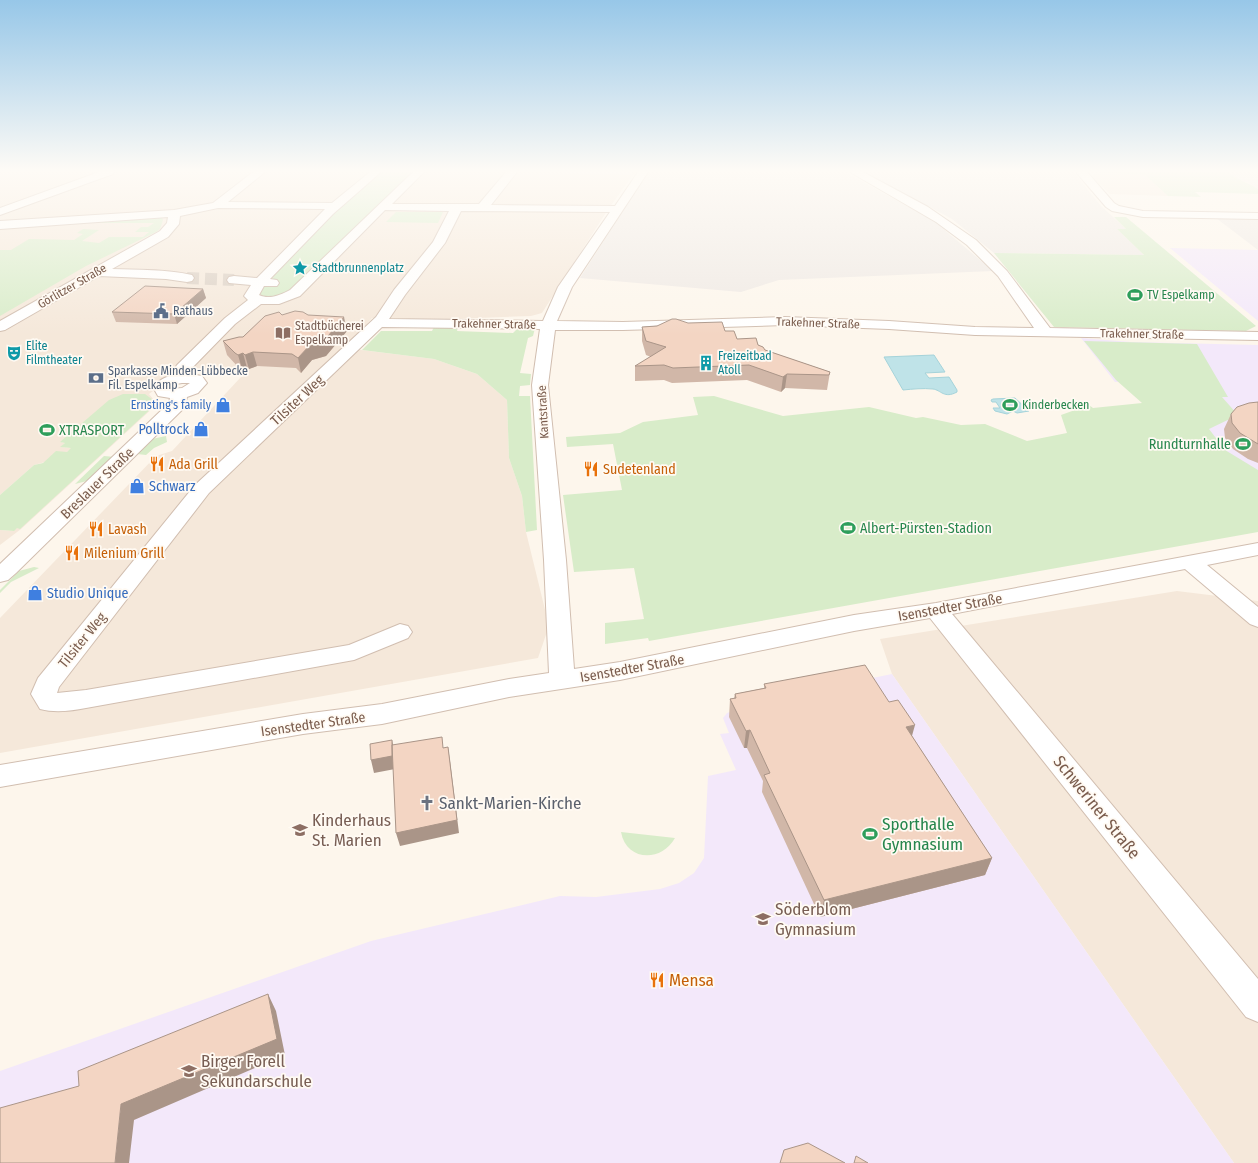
<svg xmlns="http://www.w3.org/2000/svg" width="1258" height="1163" font-family="'Fira Sans Condensed',sans-serif">
<style>
.residential{fill:#f5e8da}
.industrial{fill:#efe9e4}
.education{fill:#f3e8fa}
.green{fill:#d8ecc9}
.water{fill:#bfe3e8;stroke:#a5d3da}
.lines{fill:none;stroke-linecap:round;stroke-linejoin:round}
.minor-tunnel{stroke:#dcd0c4;stroke-width:12;stroke-dasharray:12 6;stroke-linecap:butt}
.minor-casing{stroke:#d1beb0;stroke-width:2}
.minor{fill:#fff;fill-rule:evenodd}
.wall{fill:#d1b7a8}
.shaded-wall{fill:#aa9588}
.building{fill:#f3d5c3;stroke:#aa9588}
.labels{text-anchor:middle;stroke-width:3.5;stroke-linejoin:round;paint-order:stroke}
.far-culture-label{font-size:12px;fill:#0d838f;stroke:#fffaf3;text-anchor:start}
.far-street-label{font-size:12px;fill:#7a5c4d;stroke:#fffaf3}
.far-leisure-label{font-size:12px;fill:#27864d;stroke:#fffaf3;text-anchor:start}
.far-service-label{font-size:12px;fill:#4e5e75;stroke:#fffaf3;text-anchor:start}
.far-education-label{font-size:12px;fill:#785e54;stroke:#fffaf3;text-anchor:start}
.far-shop-label{font-size:12px;fill:#366cbe;stroke:#fffaf3;text-anchor:end}
.street-label{font-size:14px;fill:#7a5c4d;stroke:#fffaf3}
.shop-label{font-size:14px;fill:#366cbe;stroke:#fffaf3;text-anchor:start}
.leisure-label{font-size:14px;fill:#27864d;stroke:#fffaf3;text-anchor:start}
.food-label{font-size:14px;fill:#c56008;stroke:#fffaf3;text-anchor:start}
.near-worship-label{font-size:17px;fill:#5b616d;stroke:#fffaf3;text-anchor:start}
.near-street-label{font-size:17px;fill:#7a5c4d;stroke:#fffaf3}
.near-education-label{font-size:17px;fill:#785e54;stroke:#fffaf3;text-anchor:start}
.near-leisure-label{font-size:17px;fill:#27864d;stroke:#fffaf3;text-anchor:start}
.near-food-label{font-size:17px;fill:#c56008;stroke:#fffaf3;text-anchor:start}
</style>
<rect width="100%" height="100%" fill="#fdf6ec"/>
<path class="residential" d="M0,172H635L607,211L542,313L531,316L451,319L372,318L345,348L434,359L477,374L507,400L509,458L522,496L526,532L549,626L538,658L0,753V618L156,456L172,451L241,377L232,371L176,370L157,388L149,394L154,400L155,406L21,529L0,545V530L13,531L154,406L61,442L65,443L61,447L72,448L60,458L34,465L0,495Z
M1094,173L1145,175L1168,196L1110,194L1092,176Z
M1177,591L1258,601V1163H1234L892,674L880,639Z"/>
<path class="industrial" d="M648,172H845L934,221L993,271L779,280L741,292L580,278Z
M865,172H1073L1101,206L1126,229H1117L1144,255L994,253L952,219Z
M1228,172H1258V189L1249,183L1235,178Z
M1216,218L1258,219V250Z"/>
<path class="education" d="M540,172H633L631,175Z
M1170,248L1258,250V321Z
M1081,338L1131,342L1258,345V484L1122,382H1115Z
M892,674L1234,1163H0V1071L371,941L560,896L596,897L660,889L679,883L694,873L704,858L708,776L736,770L720,734L729,733L723,718L727,713L760,701Z"/>
<path class="green" d="M380,172H416L302,282L278,298L259,297L257,292L351,195Z
M1093,172H1228C1237,180 1248,182 1258,189V194L1195,192L1201,197L1168,196L1145,175Z
M396,212H443L438,223L386,222Z
M154,217L162,218L163,220L160,229L156,232L86,266L0,316V250H11L29,239L74,240L83,234L77,233L83,229L99,230L82,241L99,243L109,237H143L149,232H135L141,227H148L154,223H70Z
M1114,217H1126L1256,326L1246,331L1054,327L994,253L1144,255L1117,229H1126Z
M434,327H458L457,331L513,333L518,328H535L533,336L528,338L520,373L531,374L530,385L520,386L519,396H530L537,530L526,532L522,496L509,458L507,400L477,374L434,359L362,350L381,331H432Z
M1084,341L1197,344L1228,397H1222L1238,415L1209,429L1225,450L1258,470V532L649,641L648,638L605,644V623L644,619L634,568L574,572L563,495L622,490L613,444L567,447L566,437L620,433L643,422L698,415L693,397L714,396L783,416L869,407L916,418L923,417L961,425L985,424L1027,441L1067,433L1061,415L1089,405L1093,408L1142,403L1116,380Z
M123,394H145L153,400L154,406L20,529L17,528L14,531L0,530V495L34,465L43,463L56,451L67,452L71,448L60,447L65,443L60,442L109,400Z
M166,436L167,442L154,448L146,455L137,454L152,439Z
M104,456L115,457L91,480L75,484Z
M34,567L39,568L11,582L0,593V590L19,571Z
M621,832L675,838C661,863 626,861 621,832Z"/>
<path class="water" d="M934,355L945,372L925,373L929,378L949,377L957,390V392C944,399 941,390 933,389C923,388 913,389 903,390L884,357Z
M1015,398L1029,411L1017,413L1013,411L1007,414L995,411L993,408H1000L996,402H992L991,400L993,399Z"/>
<g class="lines">
<path class="minor-tunnel" d="M187,278L234,280"/>
<g class="minor-casing">
<path id="minor" d="M99,172H114L113,174L0,215V208Z
M253,172H265L228,202L332,203L370,172H381L333,214L270,279L277,280L279,283L277,286H264L259,295C269,300 281,295 290,290L413,172H424L392,204H479L506,172H517L491,205L615,206L638,172H648L572,287L557,321L623,322L785,317L889,321L975,327L1034,328L998,276L967,245L936,222L850,172H863L928,207L976,240L1007,271L1050,328L1258,332V340L975,335L889,329L785,325L623,330H555L548,385L566,560L574,669L620,662L854,615L936,603L1258,543V555L1207,565L1258,607V627L1250,624L1185,569L952,614L1258,979V1022L1246,1017L930,618L854,631L620,680L509,697L382,724L303,734L0,787V765L303,714L382,704L509,679L549,673L544,560L532,385L540,329L382,327L209,493L59,687L57,693L86,690L349,645L400,624L408,626L412,632L408,638L354,660L86,708C70,711 55,713 40,709L31,694L38,678L195,485L376,317L394,290L433,242L449,211L385,210L300,296L279,304H261L235,324L191,369L190,374L202,376L207,383L198,393L187,397L185,405L183,409L16,573L8,580L0,582V564L169,403L170,398L158,396L154,389C157,380 165,377 174,375L175,368L177,365L225,318L248,300L244,296L251,285L229,283L227,280L229,277L234,276L257,278L325,209L218,208L180,216L179,224L168,237L112,269C138,270 166,269 192,275L194,278L192,281L187,282L166,279L99,276L5,330L0,331V321L160,231L167,223L168,217L0,229V221L174,210L213,203ZM461,211L610,212L558,287L543,321L389,319L405,295L445,243ZM182,383H190L182,388L170,389L176,384Z
M1076,172H1087L1114,203L1119,206L1143,211L1258,213V219L1143,217L1112,211L1106,207Z"/>
</g>
<use href="#minor" class="minor"/>
</g>
<path class="wall" d="M203,289L206,298L177,324L116,322L112,312Z
M308,315L347,331L326,356L312,360L301,373L296,368L257,366L249,369L247,368L242,369L239,368L227,355L223,341L243,337Z
M688,323L725,331L737,339L758,345L765,350L830,372L827,390L785,388L781,392L747,380L672,383L664,380L635,381V366L651,357L646,355L642,341V327Z
M1258,402V463L1248,459L1233,449L1225,438L1224,429L1231,414Z
M764,684L912,736L992,858L985,875L820,917L762,792L763,781L747,748H744L729,717L730,699L734,698L735,694L764,688Z"/>
<path class="shaded-wall" d="M203,289L206,298L177,324L174,314Z
M344,317L347,331L326,356L312,360L301,373L298,358L309,346Z
M253,352L257,366L249,369L245,355Z
M243,353L247,368L242,369L238,355Z
M787,374L785,388L781,392L783,377Z
M915,725L910,743L906,727Z
M750,730L747,748H744L746,731Z
M392,740L395,753V769L374,773L371,760Z
M448,747L450,761L459,833L400,846L396,833Z
M992,858L985,875L820,917L824,900Z
M268,994L276,1011L285,1055L134,1120L129,1163H115L121,1104Z"/>
<path class="building" d="M145,286L203,289L174,314L112,312Z
M295,311L303,312L308,315L344,317L323,342L309,346L298,358L292,354L253,352L245,355L243,353L238,355L235,353L223,341L239,337H243L265,316L279,312L282,315Z
M672,319H676L688,323L722,322L725,331H734L737,339L756,338L758,345L763,347L765,350L830,372L829,375L787,374L783,377L749,365L673,368L664,365L635,366L666,347L646,341L642,327L657,326Z
M1258,402V444L1240,433L1232,423L1231,414L1237,407L1249,403Z
M865,665L889,702L898,700L915,725L906,727L992,858L824,900L764,775L770,773L750,730L746,731L730,699L736,698L735,694L766,688L764,684Z
M442,737L443,748L448,747L457,820L396,833L392,745Z
M392,740V756L371,760L370,744Z
M268,994L277,1039L121,1104L115,1163H0V1108L79,1086L78,1071Z
M808,1143L845,1163H780L784,1150Z
M856,1156L868,1163H854Z"/>
<linearGradient id="sky" x2="0" y2="1"><stop stop-color="#97c7e8"/><stop offset="0.51" stop-color="#fefbf6"/><stop offset="1" stop-color="#fefbf6" stop-opacity="0"/></linearGradient>
<rect width="1258" height="335" fill="url(#sky)"/>
<defs>
<g id="sight-bare" transform="scale(1.2)"><path d="M0-6L1.8-2.2L6-1.7L2.9 1.2L3.7 5.4L0 3.3L-3.7 5.4L-2.9 1.2L-6-1.7L-1.8-2.2Z" fill="#0f9aa8" stroke="#fffaf3" stroke-width="2.5" paint-order="stroke"/></g>
<g id="stadium-bare" transform="scale(1.2)"><path d="M0-5a6.5 5 0 1 0 0 10a6.5 5 0 1 0 0-10ZM-3.5-1.8h7v3.6h-7Z" fill="#2e9e5b" stroke="#fffaf3" stroke-width="2.5" paint-order="stroke"/></g>
<g id="civic-bare" transform="scale(1.2)"><path d="M-.6-6.5H3V-4.5H.6V-3L4-1V1h2V6H-6V1h2V-1L-.6-3ZM-1.2 2.5V6h2.4V2.5Z" fill="#5c6f8a" stroke="#fffaf3" stroke-width="2.5" paint-order="stroke"/></g>
<g id="library-bare" transform="scale(1.2)"><path d="M-6-4Q-3-5.5-.7-3.5V5Q-3 3-6 4ZM6-4Q3-5.5 .7-3.5V5Q3 3 6 4Z" fill="#8d6e63" stroke="#fffaf3" stroke-width="2.5" paint-order="stroke"/></g>
<g id="theatre-bare" transform="scale(1.2)"><path d="M-5-5.5Q0-4 5-5.5V0Q5 5 0 6Q-5 5-5 0ZM-3.3-2.5H-1v1.5H-3.3ZM1-2.5H3.3v1.5H1ZM-2.8 1Q0 5.5 2.8 1Z" fill="#0f9aa8" stroke="#fffaf3" stroke-width="2.5" paint-order="stroke"/></g>
<g id="building-bare" transform="scale(1.2)"><path d="M-4-6H4V6H1V3H-1V6H-4ZM-2.5-4.3h1.7v1.8h-1.7ZM.8-4.3h1.7v1.8H.8ZM-2.5-1h1.7V.8h-1.7ZM.8-1h1.7V.8H.8Z" fill="#0f9aa8" stroke="#fffaf3" stroke-width="2.5" paint-order="stroke"/></g>
<g id="bank-bare" transform="scale(1.2)"><path d="M-6-4H6V4H-6ZM0-2.3a2.3 2.3 0 1 0 0 4.6a2.3 2.3 0 1 0 0-4.6Z" fill="#5c6f8a" stroke="#fffaf3" stroke-width="2.5" paint-order="stroke"/></g>
<g id="shop-bare" transform="scale(1.2)"><path d="M-5-2.5h2.3a2.7 3.5 0 0 1 5.4 0H5L5.5 6h-11ZM-1.5-2.5h3a1.5 2.3 0 0 0-3 0Z" fill="#3f7fe0" stroke="#fffaf3" stroke-width="2.5" paint-order="stroke"/></g>
<g id="restaurant-bare" transform="scale(1.2)"><path d="M-5-6h1v4h1v-4h1v4h1v-4h1v5L-1.5 .5V6h-2V.5L-5-1ZM5-6V6H3V1.5H1.5Q1.5-4 5-6Z" fill="#e8710a" stroke="#fffaf3" stroke-width="2.5" paint-order="stroke"/></g>
<g id="church-bare" transform="scale(1.2)"><path d="M-1.2-6h2.4v3.5h3.3v2.4h-3.3V6h-2.4V-.1h-3.3v-2.4h3.3Z" fill="#6b7280" stroke="#fffaf3" stroke-width="2.5" paint-order="stroke"/></g>
<g id="school-bare" transform="scale(1.2)"><path d="M0-5L7-2L0 1L-7-2ZM-4 1L0 2.5L4 1V4Q0 6-4 4Z" fill="#8d6e63" stroke="#fffaf3" stroke-width="2.5" paint-order="stroke"/></g>
</defs>
<g fill-rule="evenodd">
<use href="#sight-bare" x="300" y="268"/>
<use href="#stadium-bare" x="1135" y="295"/>
<use href="#civic-bare" x="161" y="311"/>
<use href="#library-bare" x="283" y="333"/>
<use href="#theatre-bare" x="14" y="353"/>
<use href="#building-bare" x="706" y="363"/>
<use href="#bank-bare" x="96" y="378"/>
<use href="#shop-bare" x="223" y="405"/>
<use href="#stadium-bare" x="1010" y="405"/>
<use href="#shop-bare" x="201" y="429"/>
<use href="#stadium-bare" x="47" y="430"/>
<use href="#stadium-bare" x="1243" y="444"/>
<use href="#restaurant-bare" x="157" y="464"/>
<use href="#restaurant-bare" x="591" y="469"/>
<use href="#shop-bare" x="137" y="486"/>
<use href="#stadium-bare" x="848" y="528"/>
<use href="#restaurant-bare" x="96" y="529"/>
<use href="#restaurant-bare" x="72" y="553"/>
<use href="#shop-bare" x="35" y="593"/>
<use href="#church-bare" x="427" y="803"/>
<use href="#school-bare" x="300" y="830"/>
<use href="#stadium-bare" x="870" y="834"/>
<use href="#school-bare" x="763" y="919"/>
<use href="#restaurant-bare" x="657" y="980"/>
<use href="#school-bare" x="189" y="1071"/>
</g>
<g class="labels">
<g class="far-culture-label">
<text x="312" y="272">Stadtbrunnenplatz</text>
<text x="26" y="350">Elite<tspan x="26" dy="14">Filmtheater</tspan></text>
<text x="718" y="360">Freizeitbad<tspan x="718" dy="14">Atoll</tspan></text>
</g>
<g class="far-street-label">
<text transform="translate(72 286) rotate(-30)" y="4">Görlitzer Straße</text>
<text transform="translate(818 323) rotate(2)" y="4">Trakehner Straße</text>
<text transform="translate(494 324) rotate(1)" y="4">Trakehner Straße</text>
<text transform="translate(1142 334) rotate(1)" y="4">Trakehner Straße</text>
<text transform="translate(543 412) rotate(-93)" y="4">Kantstraße</text>
</g>
<g class="far-leisure-label">
<text x="1147" y="299">TV Espelkamp</text>
<text x="1022" y="409">Kinderbecken</text>
</g>
<g class="far-service-label">
<text x="173" y="315">Rathaus</text>
<text x="108" y="375">Sparkasse Minden-Lübbecke<tspan x="108" dy="14">Fil. Espelkamp</tspan></text>
</g>
<g class="far-education-label">
<text x="295" y="330">Stadtbücherei<tspan x="295" dy="14">Espelkamp</tspan></text>
</g>
<g class="far-shop-label">
<text x="211" y="409">Ernsting's family</text>
</g>
<g class="street-label">
<text transform="translate(297 400) rotate(-43)" y="5">Tilsiter Weg</text>
<text transform="translate(97 483) rotate(-44)" y="5">Breslauer Straße</text>
<text transform="translate(950 607) rotate(-10)" y="5">Isenstedter Straße</text>
<text transform="translate(82 640) rotate(-51)" y="5">Tilsiter Weg</text>
<text transform="translate(632 668) rotate(-10)" y="5">Isenstedter Straße</text>
<text transform="translate(313 724) rotate(-8)" y="5">Isenstedter Straße</text>
</g>
<g class="shop-label">
<text x="189" y="434" text-anchor="end">Polltrock</text>
<text x="149" y="491">Schwarz</text>
<text x="47" y="598">Studio Unique</text>
</g>
<g class="leisure-label">
<text x="59" y="435">XTRASPORT</text>
<text x="1231" y="449" text-anchor="end">Rundturnhalle</text>
<text x="860" y="533">Albert-Pürsten-Stadion</text>
</g>
<g class="food-label">
<text x="169" y="469">Ada Grill</text>
<text x="603" y="474">Sudetenland</text>
<text x="108" y="534">Lavash</text>
<text x="84" y="558">Milenium Grill</text>
</g>
<g class="near-worship-label">
<text x="439" y="809">Sankt-Marien-Kirche</text>
</g>
<g class="near-street-label">
<text transform="translate(1097 807) rotate(51)" y="6">Schweriner Straße</text>
</g>
<g class="near-education-label">
<text x="312" y="826">Kinderhaus<tspan x="312" dy="20">St. Marien</tspan></text>
<text x="775" y="915">Söderblom<tspan x="775" dy="20">Gymnasium</tspan></text>
<text x="201" y="1067">Birger Forell<tspan x="201" dy="20">Sekundarschule</tspan></text>
</g>
<g class="near-leisure-label">
<text x="882" y="830">Sporthalle<tspan x="882" dy="20">Gymnasium</tspan></text>
</g>
<g class="near-food-label">
<text x="669" y="986">Mensa</text>
</g>
</g>
</svg>
